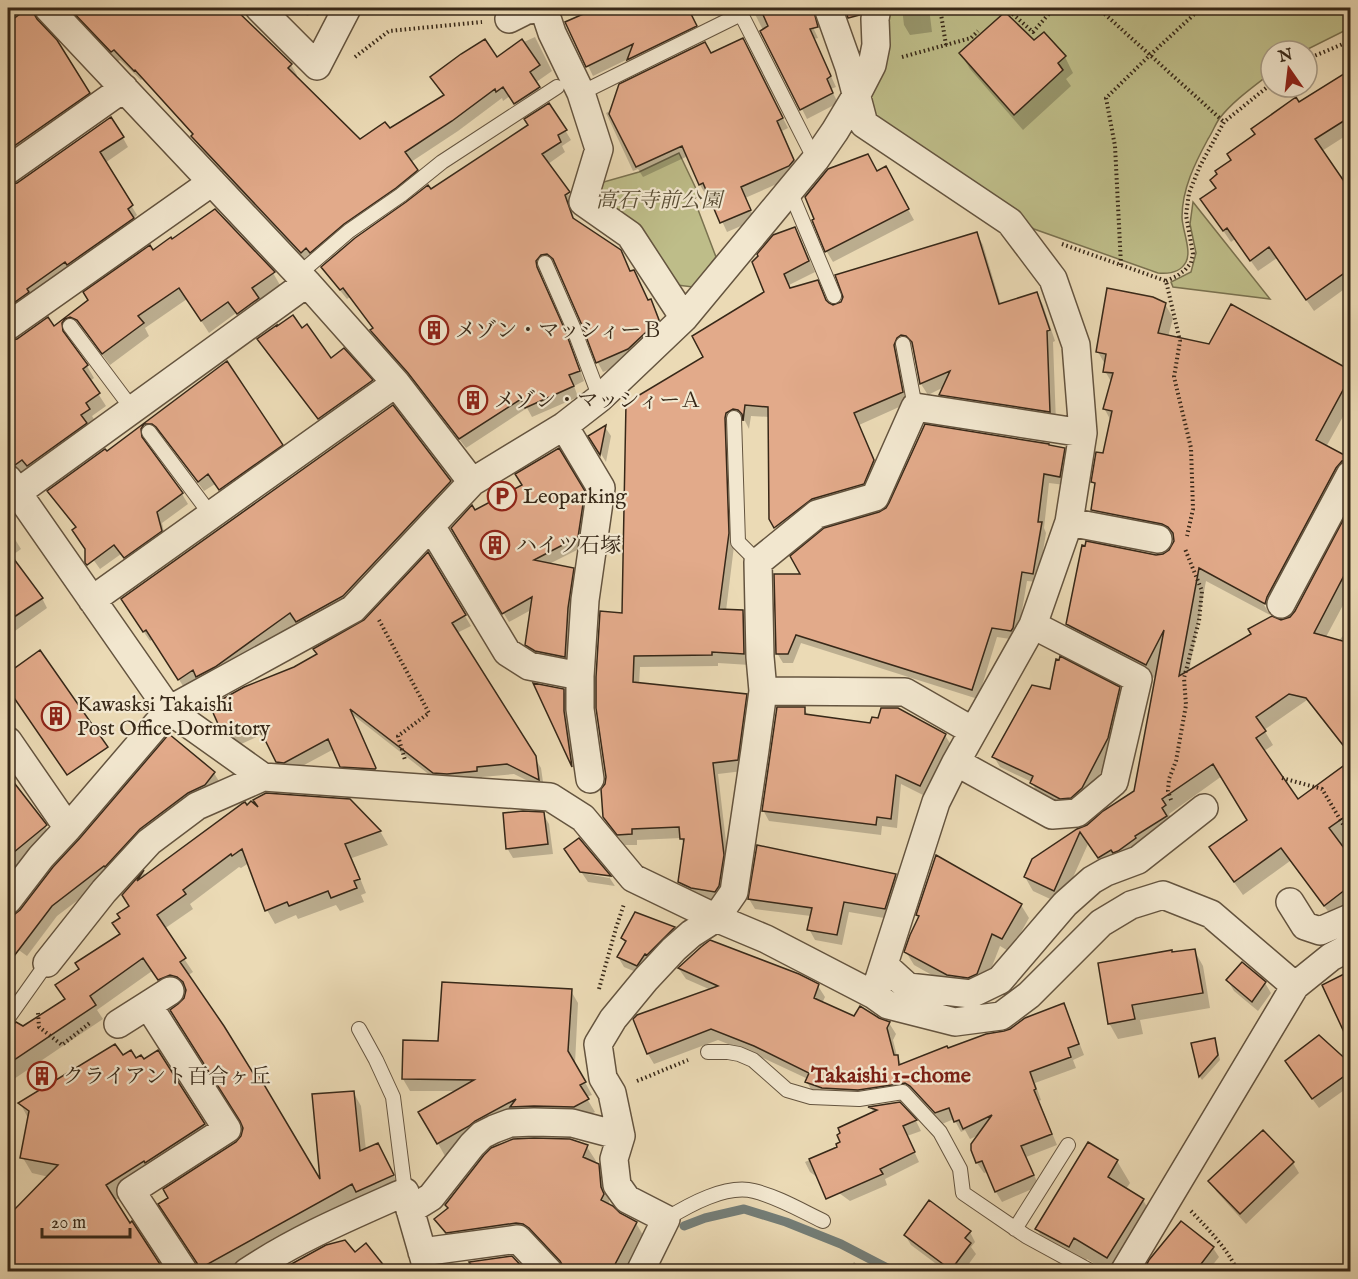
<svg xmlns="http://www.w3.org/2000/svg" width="1358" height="1279" font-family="'IM FELL English','Noto Serif JP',serif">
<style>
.green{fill:#bebd89;stroke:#7a7250;stroke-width:1.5}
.shadow{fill:#0003}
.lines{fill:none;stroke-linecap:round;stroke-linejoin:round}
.stream{stroke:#747e78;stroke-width:9}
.building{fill:#e2aa8a;stroke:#372818;stroke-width:1.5}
.lane-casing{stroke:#64543f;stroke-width:16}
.street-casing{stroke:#64543f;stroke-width:30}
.path{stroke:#372818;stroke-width:4;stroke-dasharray:1.5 3;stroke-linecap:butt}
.lane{stroke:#f2e7cf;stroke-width:14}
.street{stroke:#f2e7cf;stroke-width:27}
.labels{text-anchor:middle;stroke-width:4.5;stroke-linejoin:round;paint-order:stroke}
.park-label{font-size:21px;font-style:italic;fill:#594d34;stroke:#f2e7cf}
.poi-label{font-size:21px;fill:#372818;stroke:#f2e7cf;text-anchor:start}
.neighbourhood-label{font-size:22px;font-weight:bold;fill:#7a1f14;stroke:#f2e7cf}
</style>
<rect width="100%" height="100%" fill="#ebdab5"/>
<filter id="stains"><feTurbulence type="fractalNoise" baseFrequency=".00333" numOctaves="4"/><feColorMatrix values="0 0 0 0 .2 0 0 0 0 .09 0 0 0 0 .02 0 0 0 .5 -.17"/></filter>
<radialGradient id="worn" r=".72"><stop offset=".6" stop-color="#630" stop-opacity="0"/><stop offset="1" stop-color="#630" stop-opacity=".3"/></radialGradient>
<path class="green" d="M882,8H1350V28L1304,51H1271V73C1253,87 1233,101 1219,119C1215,125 1212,133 1208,139C1195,163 1182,189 1182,217C1182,229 1192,251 1186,262C1180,273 1168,274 1158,273L1034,229L1002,204L869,114V85Z
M679,153L699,195L694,199L716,257L693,287L677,285L620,212C610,204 600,195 600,183L639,172Z
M1193,202L1270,299L1173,287L1171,282L1191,272L1196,253L1190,224Z"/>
<path class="shadow" d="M8,8H34L38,14V22L94,104L8,165Z
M66,8H232L291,65L297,75L295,77L360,141L389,130L445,96L515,46L535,37L552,71L535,83L544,98L521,113L510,96L503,101L502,98L458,131L411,162L422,181L307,262L199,146L193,135L142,79L141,80L120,60L118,61Z
M291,8H341L334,20L312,9L308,16Z
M490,8H505L502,14Z
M600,8H619L620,11L626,8H687L702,36L634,70L628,59L593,76L567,23Z
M752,8H804L818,38L814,39L836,87L831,89L838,103L807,119Z
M902,8H929L932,32L910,35L904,25Z
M1044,34L1065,57L1073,73L1066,79L1071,86L1023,130L970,69L961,54L1033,42Z
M748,50L788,128L782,131L799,171L795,176L745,198L755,220L727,232L709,193L706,195L700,185L688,156L643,177L638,169L633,171L606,113L711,55Z
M1350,72V133L1322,151L1350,192V285L1314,311L1277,258L1258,271L1235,239L1231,242L1202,200L1217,189L1232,161L1299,104Z
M565,130L571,140L562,146L565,152L548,164L574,203L570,206L575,221L631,273L648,302L650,301L656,310L664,331L634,359L603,372L598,363L583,323L558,268L553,264L546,265L541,272L542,278L570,342L584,381L574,386L578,397L532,417L527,408L466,448L416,383L377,340L372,330L374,329L350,297L347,299L329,277L323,267L430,191Z
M123,138L128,147L105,163L137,215L133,219L138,229L8,313V187H10Z
M885,168L914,220L833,262L827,252L814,221L877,173Z
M795,229L801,240L815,272L789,285L791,290L817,282L828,305L834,307L977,234L983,245L1001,305L1037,294L1043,305L1055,341L1053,342L1056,423L947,406L941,395L944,387L928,395L921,384L914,347L908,346V403L859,425L880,472L870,495L782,538L771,518L770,417L751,416L749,429L745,421L740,420L734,546L726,611H742L749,623L750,665L718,663V666L640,667L639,684L746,695L752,706L743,771L718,774L729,867L721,903L699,899L687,894L680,882L685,846L681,838L637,840V845H625L611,828L604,816L623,614L705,358L766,293Z
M152,252L273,273L280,285L258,300L265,311L245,325L236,313L209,333L187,299L145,328L149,336L110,365L85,332L77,329L72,330L68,336V341L87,366L94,378L90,381L106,406L92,416L95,421L35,478L8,477V356L54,328Z
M1165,304L1173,318L1168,337L1210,346L1232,306L1350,372V404L1326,447L1343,456L1350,469L1273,615L1263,597L1260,598L1270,615L1206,581L1189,672L1281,621L1291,618L1296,612L1350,511V592L1302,682L1305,683L1350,627V755L1307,700L1264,730L1273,745L1264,751L1298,801L1350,763V905L1333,918L1290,861L1243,895L1219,861L1211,848L1249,820L1222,776L1169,814L1172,819L1107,871L1088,844L1061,904L1033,891L1025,877L1033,860L1088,826L1136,792L1157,672L1154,678L1076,638L1068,624L1156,556L1163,555L1171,551L1175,543V539L1171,537L1101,524L1093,510L1096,487L1093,482L1104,455L1111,421L1104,408L1112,383L1105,371L1106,366L1098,352Z
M302,330L331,360L344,350L371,381L377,391L325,428L264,349L259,339Z
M226,363L287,455L226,499L215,484L204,491L164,437L159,433L150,434L145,440L146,446L182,494L188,504L162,523L166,542L131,567L121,554L100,569L80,541L77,529L55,501L49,491L107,454Z
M605,427L611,436L606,462L590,436Z
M1064,449L1069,458L1065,485L1049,483L1044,528L1046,533L1038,582L1027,581L1017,640L997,637L978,699L801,643L793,663H783L777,653L802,575L880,514Z
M558,450L589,502L583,547L549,564L573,569L578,579L570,666L532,654L526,644L531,610L509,622L452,528L475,512L524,485Z
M450,482L456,492L349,606L303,632L297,622L220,677L185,689L153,639L150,641L128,609Z
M8,528L21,549L10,557L42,598L47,608L8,636Z
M428,554L471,626L457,633L541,768L544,789L514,774L482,777V781L440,783L353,715L380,779L348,776L334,749L291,772H283L263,734L239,745L227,737L221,726L295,669L319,655L365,621Z
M535,685L563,690L569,701L576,771Z
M1119,689L1125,699L1113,748L1087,799L1067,808L1037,793L1032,782L1000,767L994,757L1051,690Z
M804,709L809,716L945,735L951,745L925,796L901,784L897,828L882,826L881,835L769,821L763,810Z
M214,773L220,783L111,875L57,916L27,956L9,943L8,940V927L54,868Z
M349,800L380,831L388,845L352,858L366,893L361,895L364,902L340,911L336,905L298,919L296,915L275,924L267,910L249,863L241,868L239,867L190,904L193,909L164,929L193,972L187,976L322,1185L353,1092L361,1106L366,1150L386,1158L400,1189L361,1198L227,1272H202L200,1266L237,1143L243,1136L244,1128L186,998L187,991L178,989L167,993L152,971L97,1010L103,1019L8,1083V1028L23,1027L66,1000L81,970L121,935L122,918L131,906L124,895L144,873L146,876L262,812Z
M543,814L549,824L553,854L513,858L507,848Z
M39,817L52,837L8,891V847Z
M582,873L609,878V877L615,886L588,882Z
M895,876L901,886L890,919L849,912L842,945L815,940L809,929L811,916L755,909L749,899Z
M1021,905L1029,918L1010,952L1000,946L984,987L955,988L914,965L906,952L919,918L918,915Z
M636,913L674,928L680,938L643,975L624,967L618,957L626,944L622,938Z
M1194,950L1203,966L1210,1008L1140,1020L1143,1034L1118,1039L1109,1023Z
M679,969L818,986L825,997L822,1003L855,1017L879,1019L889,1023L896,1034L893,1040L897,1056L902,1066L947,1050L1004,1033L1063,1005L1069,1016L1084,1055L1073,1060L1076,1068L1035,1083L1041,1100L1039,1101L1057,1145L1026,1157L1039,1186L1002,1202L996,1192L988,1172L984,1173L977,1163L971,1146L979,1135L970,1139L965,1130L961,1132L954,1119L942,1124L917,1097L913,1094L813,1093L807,1082L808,1079L761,1057L718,1040L654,1064L648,1054L635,1019L711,990L686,979Z
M1350,973V1041L1324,986Z
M8,975L15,989L8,1002Z
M1228,981L1265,983L1271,993L1258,1011L1234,991Z
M571,991L578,1003L575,1064L592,1095L586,1097L595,1112L581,1119L476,1138L445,1156L420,1112L457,1091H410L403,1079L439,1042Z
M1319,1037L1350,1065V1086L1319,1108L1292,1071Z
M1214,1040L1217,1045L1220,1060L1202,1080L1200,1077L1192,1044Z
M158,1052L213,1140L114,1201L163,1272H8V1208L13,1213L49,1177L32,1173L23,1158L28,1118L20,1103L122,1057L144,1061Z
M899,1103L916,1121L921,1131L907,1136L919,1162L885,1179L887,1185L850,1201L810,1172L805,1162L839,1147L874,1113L871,1108Z
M1263,1132L1293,1163L1299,1173L1246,1224L1216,1191L1210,1181Z
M587,1147L596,1161L595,1163L598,1165L606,1180L610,1207L619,1214L636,1223L644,1237L627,1272H565L540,1243L455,1247L445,1234L436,1219Z
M1117,1161L1130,1183L1126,1189L1143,1200L1156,1222L1125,1272H1107L1087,1259L1082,1268L1050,1251L1037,1229Z
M970,1232L975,1242L971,1247L976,1254L963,1272H947L911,1245L905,1235Z
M1213,1248L1219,1257L1207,1272H1144Z
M512,1257L525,1272H446L445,1266Z
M854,1262L866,1272H847Z
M680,1267L693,1272H678Z"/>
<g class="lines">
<path class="stream" d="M684,1226L705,1218L744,1209L786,1222L841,1244L895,1272"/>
</g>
<path class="building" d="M28,8H33V12L37,19L57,40L90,93L14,146L8,138V23Z
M69,8H234L292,64L288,68L360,139L385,122L390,128L444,95L430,77L461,54L485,39L497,57L522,39L540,65L530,72L540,87L514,104L503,87L496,92L495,89L452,121L405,152L418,170L396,188L344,224L310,253L306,248L301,253L191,136L193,134L135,70L134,71L114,50L111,52Z
M597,8H688L697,26L627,60L633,44L586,67L565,22Z
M760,8H813L818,27L810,29L831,76L827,79L833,93L800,110L760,31L768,26Z
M845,8H860V15L848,18Z
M1005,12L1034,40L1044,32L1066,56L1058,63L1063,70L1014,115L959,53Z
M743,38L783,118L777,121L794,160L789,166L741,187L751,210L720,223L703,183L699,185L682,146L636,167L609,114L619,84L705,42L711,53Z
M1350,70V117L1315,139L1350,190V269L1306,300L1269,247L1250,261L1227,228L1223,231L1200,199L1216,188L1210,180L1217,174L1215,171L1231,160L1227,154L1255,134L1251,129L1296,97L1299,102Z
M549,103L567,130L558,135L561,142L542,154L570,192L565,195L573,218L621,250L630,271L634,270L648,300L651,299L659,320L628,349L596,363L581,323L553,259L547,254L541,255L536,261L537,267L565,330L580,371L569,375L574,386L525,408L521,399L459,439L408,373L370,330L373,328L343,288L340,290L321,267L355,238L406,202L428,185L431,189L528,125L524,119Z
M111,117L124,137L100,152L133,205L128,209L134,218L67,265L65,262L27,289L29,292L8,307V185L17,183Z
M868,154L877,171L886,166L909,209L825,252L812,220L814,219L805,197L828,169Z
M215,209L275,272L252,288L259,298L237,314L228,302L201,321L179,288L138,316L144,323L102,354L77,320L70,317L65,319L62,323L63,331L88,365L83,369L100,393L86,403L90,409L81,415L87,423L27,466L22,460L15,465L8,463V341L17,339L48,317L54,326L88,300L83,292L150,245L153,250L171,237L172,239Z
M795,227L809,261L784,274L790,288L818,280L826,300L829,303L833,305L841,302L843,297L835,275L977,232L999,304L1037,292L1050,330L1047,331L1050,412L939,395L950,371L920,384L912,342L906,336L901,335L897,338L894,345L903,392L854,413L874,460L864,484L812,499L774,528L769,519L768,407L745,405L743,421L742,414L738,410L733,409L726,413L725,418L729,533L719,609L743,610L744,654L712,652V655L634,656L633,682L747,694L738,760L713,763L724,855L719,886L715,892L691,888L678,882L684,839H680L679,827L632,829V834L617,835L603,817L601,789L605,784L606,777L596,708V677L600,611L622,613L626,403L703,357L692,336L764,292L752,262L758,256L757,254L773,235Z
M1107,288L1153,297L1166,303L1158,333L1209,344L1231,304L1350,370V377L1316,440L1350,458V459L1342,461L1336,468L1267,597L1265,604L1199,568L1179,676L1251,634L1248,629L1272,616L1281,620L1290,617L1295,611L1350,507V564L1314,633L1350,643V754L1306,698L1289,694L1256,717L1266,731L1256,738L1298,799L1350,761V813L1329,828L1350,856V886L1324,906L1281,848L1234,882L1209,847L1247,820L1213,764L1162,799L1166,805L1162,808L1167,816L1135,836L1136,838L1118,851L1113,853L1111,850L1098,858L1080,832L1054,891L1024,877L1032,859L1077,829L1087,825L1103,811L1134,791L1164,630L1146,665L1066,624L1082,545L1085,546L1086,541L1156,555L1163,554L1169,550L1174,541L1173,533L1168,527L1162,524L1091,510L1095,483L1091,482L1096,452L1103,453L1112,411L1103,409L1113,373L1103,372L1106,354L1096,352Z
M293,315L302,328L307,324L331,358L344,348L373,380L318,419L257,339L277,325V326Z
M227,361L283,445L219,490L208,474L198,482L156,427L152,424H144L141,429L142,437L183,493L157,512L162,531L124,558L114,545L87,565L85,563V549L72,530L76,527L47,491L105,449L107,451Z
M393,405L451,481L343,596L296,622L290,613L215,667L196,677L193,670L178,680L146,630L143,632L121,599Z
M925,424L1049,444V445L1065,448L1060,477L1044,474L1038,522H1042L1033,574L1022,572L1013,628L1011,631L992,628L972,690L796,635L788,654H776L774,574H800L790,556L824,528L879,512L886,508L889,503Z
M606,425L600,455L588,436Z
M559,448L585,491L578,537L534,560L574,568L568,608L565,657L535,651L525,645L532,597L502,614L451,528L472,505L475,510L522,485L515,474Z
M8,551L43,598L8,621Z
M428,552L466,615L452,623L536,756L539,780L507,764L477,767V771L447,774L433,773L350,709L376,768L375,769L340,767L328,739L284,763L276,762L257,724L232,736L219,726L210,706L244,687L294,667L317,654L313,649L364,620Z
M40,650L108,747L67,775L8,689V673Z
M1060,656L1120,687L1108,738L1082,788L1071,798L1060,799L1030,783L1033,776L992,757L1032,685L1050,689L1056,659L1059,660Z
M533,683L564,689V711L572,767Z
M777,707H805V714L870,723L872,717L878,718L881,708H898L946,734L920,786L896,775L891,819L877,817L876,825L762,811Z
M169,734L215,772L205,785L188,793L140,829L105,867L104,866L52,906L8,964V924L15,914L20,910L53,867L80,838Z
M8,775L47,825L8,857Z
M266,793L350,799L381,831L345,844L360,879L354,881L357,888L331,898L328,891L289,906L287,902L265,911L242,849L232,856L231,854L183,890L186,894L157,915L186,958L180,962L224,1026L253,1073L256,1071L320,1179L312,1094L354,1091L360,1151L378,1143L394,1175L356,1192L352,1184L199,1269L197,1263L158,1204L168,1198L163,1189L236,1142L241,1136L243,1128L240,1121L170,1010L178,1004L184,998L186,990L183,982L177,977L170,975L158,980L143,958L90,996L96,1005L8,1064V1027L12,1026L16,1022L23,1026L65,999L55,985L79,969L75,963L120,934L112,923L120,918L117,914L129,906L122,895L144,870L137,881L243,803L245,802L247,805L251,801L258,807L253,800Z
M523,811L544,812L548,844L506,849L503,813Z
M579,838L611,876L580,872L564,849Z
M757,845L896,874L885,909L844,902L837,935L807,930L812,908L748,899Z
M936,855L1022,904L1002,939L992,934L977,974L968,978L947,975L904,952L910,935L919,916L916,915Z
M635,912L675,927L647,955L645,954L637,966L617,957L626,941L621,938Z
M710,940L799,974L819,984L814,998L854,1016L860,1006L879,1018L890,1022L887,1028L894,1055H898L899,1065L947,1046L948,1048L986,1034L1004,1031L1010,1029L1025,1018L1064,1003L1079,1044L1068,1048L1071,1057L1030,1072L1036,1089L1034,1090L1052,1134L1021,1146L1034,1175L995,1192L982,1161L976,1163L971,1150V1144L992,1115L963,1129L959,1120L954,1122L949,1108L935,1113L910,1086L905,1083L858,1090L822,1088L805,1082L809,1073L754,1046L711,1029L647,1054L633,1019L637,1015L718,986L678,968L701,947Z
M1195,949L1203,993L1132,1005L1135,1019L1108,1024L1098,963L1172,950V952Z
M1242,962L1266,982L1252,1002L1226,980Z
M1350,971V1045L1322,985Z
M442,982L572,989L568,1051L586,1082L580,1085L589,1099L574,1107L534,1106L510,1107L516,1099L475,1121L469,1126L437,1144L418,1112L474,1080L402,1079L403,1040L438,1041Z
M1319,1035L1350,1063V1072L1312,1099L1285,1061Z
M1215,1038L1218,1055L1199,1077L1191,1043Z
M115,1044L123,1055L131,1050L136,1058L141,1055L144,1059L158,1050L205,1124L145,1163L144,1161L106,1185L130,1223L132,1221L165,1272H8V1225L9,1215L58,1165L20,1158L29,1111L18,1103Z
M900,1102L917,1120L903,1126L915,1152L880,1169L883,1174L826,1199L809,1159L837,1147L836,1144L840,1142L837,1135L840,1133L838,1128L877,1110L868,1107Z
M1263,1130L1294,1162L1240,1214L1208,1181Z
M534,1138L570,1139L588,1145L583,1157L599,1164L601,1187L604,1194L601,1200L613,1206L620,1213L637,1222L611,1272H564V1268L560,1261L529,1228L523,1224L516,1223L446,1233L434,1219L448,1208L445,1205L484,1155L491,1148L513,1139Z
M1088,1142L1118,1160L1108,1177L1144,1199L1107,1258L1074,1238L1069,1247L1035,1229Z
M929,1200L971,1231L965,1238L971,1243L951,1270L904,1235Z
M1181,1221L1214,1247L1195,1272H1143L1149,1260Z
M345,1240L355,1252L366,1243L389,1272H277L326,1245Z
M512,1256L527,1272H477L469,1262Z"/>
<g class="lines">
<g class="lane-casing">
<path id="lane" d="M581,93L741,14L815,160
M790,191L834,296
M545,263L573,327L600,398
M299,274L349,231L401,195L442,162L557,87
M70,326L133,410
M903,344L915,407
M734,418L738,542L758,562
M149,432L211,515
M8,1018L47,963
M359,1029L376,1060L393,1097L405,1192
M708,1052H728L739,1054L753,1060L787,1090L811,1097L859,1099L903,1092L940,1132L960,1169L963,1193L1026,1236L1092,1272
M666,1219C689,1205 726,1184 754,1191C778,1197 800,1210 823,1221
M1015,1229L1068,1145"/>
</g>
<g class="street-casing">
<path id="street" d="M48,8L307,283L396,383L472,482
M259,8L317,66L347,8
M545,8L544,9L552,33L581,93L599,149L583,202L630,235L684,318
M828,8L849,67L864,124L1010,222L1053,279L1076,345L1083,433L1069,522L1033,625L956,762L936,802L874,995
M509,19L527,10L549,8
M8,170L124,88
M8,326L212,182
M564,426L601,488L585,600L580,676V709L590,779
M8,479L169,710L263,777
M17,493L307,283
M1069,522L1158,539
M431,526L507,652L529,666L580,676
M92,600L396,383
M1281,604L1350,475
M763,691L905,692L973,731
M8,741L68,828
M956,762L1052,815L1077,813L1114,782L1138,679L1033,625
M8,900L41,857L68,828L169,710L353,609L472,482L564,426L600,398L684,318L815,160L835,131L856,96L872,65L876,45L875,19L877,8
M1290,902L1305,926L1320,931L1350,918
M47,963L104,891L149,842L197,806L263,777L550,797L583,818L633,878L716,918L766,939L874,995L888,1005L955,1022L1001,1016L1029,995L1101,923L1131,905L1163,895L1211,914L1295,986
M885,966L908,987L971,994L1000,980L1065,904L1092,880L1106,872L1138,860L1204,808
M148,1005L170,991
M118,1024L148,1005L227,1129L131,1191L184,1272
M410,1210L431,1197L472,1145L482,1135L494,1129L510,1123L534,1122L572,1123L621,1136
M422,1252L518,1239L549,1272
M247,1272C296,1239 351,1216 405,1192L428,1272
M640,1272L666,1219L627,1199L617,1185L614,1159L621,1136L612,1093L603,1078L598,1044L613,1019L646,979L674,949L691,934L716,918L734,892L755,750L763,691L760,657L758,562L817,514L875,497L915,407L1083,433
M1124,1272L1295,986L1331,957L1350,947"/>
</g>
<path class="path" d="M940,8L946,45
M1006,8L1033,32L1054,8
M1098,8L1224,122
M355,57L389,31L482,22
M902,57L971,38L978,31
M1307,59L1350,41
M1062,244L1166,281L1180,341L1174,377L1191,448L1193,509L1187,536
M1121,265L1115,146L1106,98L1150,55L1201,8
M1166,281L1177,276L1185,270L1191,263L1193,254L1186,215L1189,193L1200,166L1224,122L1271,84
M379,620L429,713L398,736L405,760
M1282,778L1322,789L1350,836
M1171,800L1168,791L1169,779L1176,761L1186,705L1184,678L1199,621L1202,591L1185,549
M599,989L616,928L624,904
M38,1013L39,1027L62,1045L91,1022
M637,1081L688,1060
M1191,1211C1209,1230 1227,1248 1238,1272"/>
<use href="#lane" class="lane"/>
<use href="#street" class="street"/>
</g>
<defs>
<g id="building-ring" transform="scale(1.5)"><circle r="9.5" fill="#f2e7cf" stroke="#8f2418" stroke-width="1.5"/><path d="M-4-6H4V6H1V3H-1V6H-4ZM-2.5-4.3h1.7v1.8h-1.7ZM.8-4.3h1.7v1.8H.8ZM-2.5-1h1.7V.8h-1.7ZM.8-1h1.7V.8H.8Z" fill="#8f2418"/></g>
<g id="parking-ring" transform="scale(1.5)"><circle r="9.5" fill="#f2e7cf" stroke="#8f2418" stroke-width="1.5"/><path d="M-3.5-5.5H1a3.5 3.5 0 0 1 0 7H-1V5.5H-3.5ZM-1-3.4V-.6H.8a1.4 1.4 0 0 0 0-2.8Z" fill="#8f2418"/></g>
</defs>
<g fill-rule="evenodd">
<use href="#building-ring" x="434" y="330"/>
<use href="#building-ring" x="473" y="400"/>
<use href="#parking-ring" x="502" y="496"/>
<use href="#building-ring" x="495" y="545"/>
<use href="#building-ring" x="56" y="716"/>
<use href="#building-ring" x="42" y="1076"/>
</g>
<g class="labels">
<g class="park-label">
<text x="659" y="207">高石寺前公園</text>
</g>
<g class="poi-label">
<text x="455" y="337">メゾン・マッシィーＢ</text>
<text x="494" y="407">メゾン・マッシィーＡ</text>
<text x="523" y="503">Leoparking</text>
<text x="516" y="552">ハイツ石塚</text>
<text x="77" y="711">Kawasksi Takaishi<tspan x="77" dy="24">Post Office Dormitory</tspan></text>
<text x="63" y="1083">クライアント百合ヶ丘</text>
</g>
<g class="neighbourhood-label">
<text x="891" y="1082">Takaishi 1-chome</text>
</g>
</g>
<rect width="1358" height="1279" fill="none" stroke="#ebdab5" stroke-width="30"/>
<rect x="9" y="9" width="1340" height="1261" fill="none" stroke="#372818" stroke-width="3"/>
<rect x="15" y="15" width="1328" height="1249" fill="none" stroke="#372818" stroke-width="1.5"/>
<g transform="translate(1289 69) rotate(346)"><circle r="28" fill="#f2e7cf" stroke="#a79b86" stroke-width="1.5"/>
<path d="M0-4.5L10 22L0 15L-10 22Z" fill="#8f2418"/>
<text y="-9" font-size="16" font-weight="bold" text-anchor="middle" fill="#372818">N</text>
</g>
<path d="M42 1228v9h88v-9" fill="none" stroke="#372818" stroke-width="3"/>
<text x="51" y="1228" font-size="18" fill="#372818" stroke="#f2e7cf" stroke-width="4.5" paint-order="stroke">20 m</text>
<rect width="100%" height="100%" filter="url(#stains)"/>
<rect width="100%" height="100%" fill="url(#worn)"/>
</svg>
